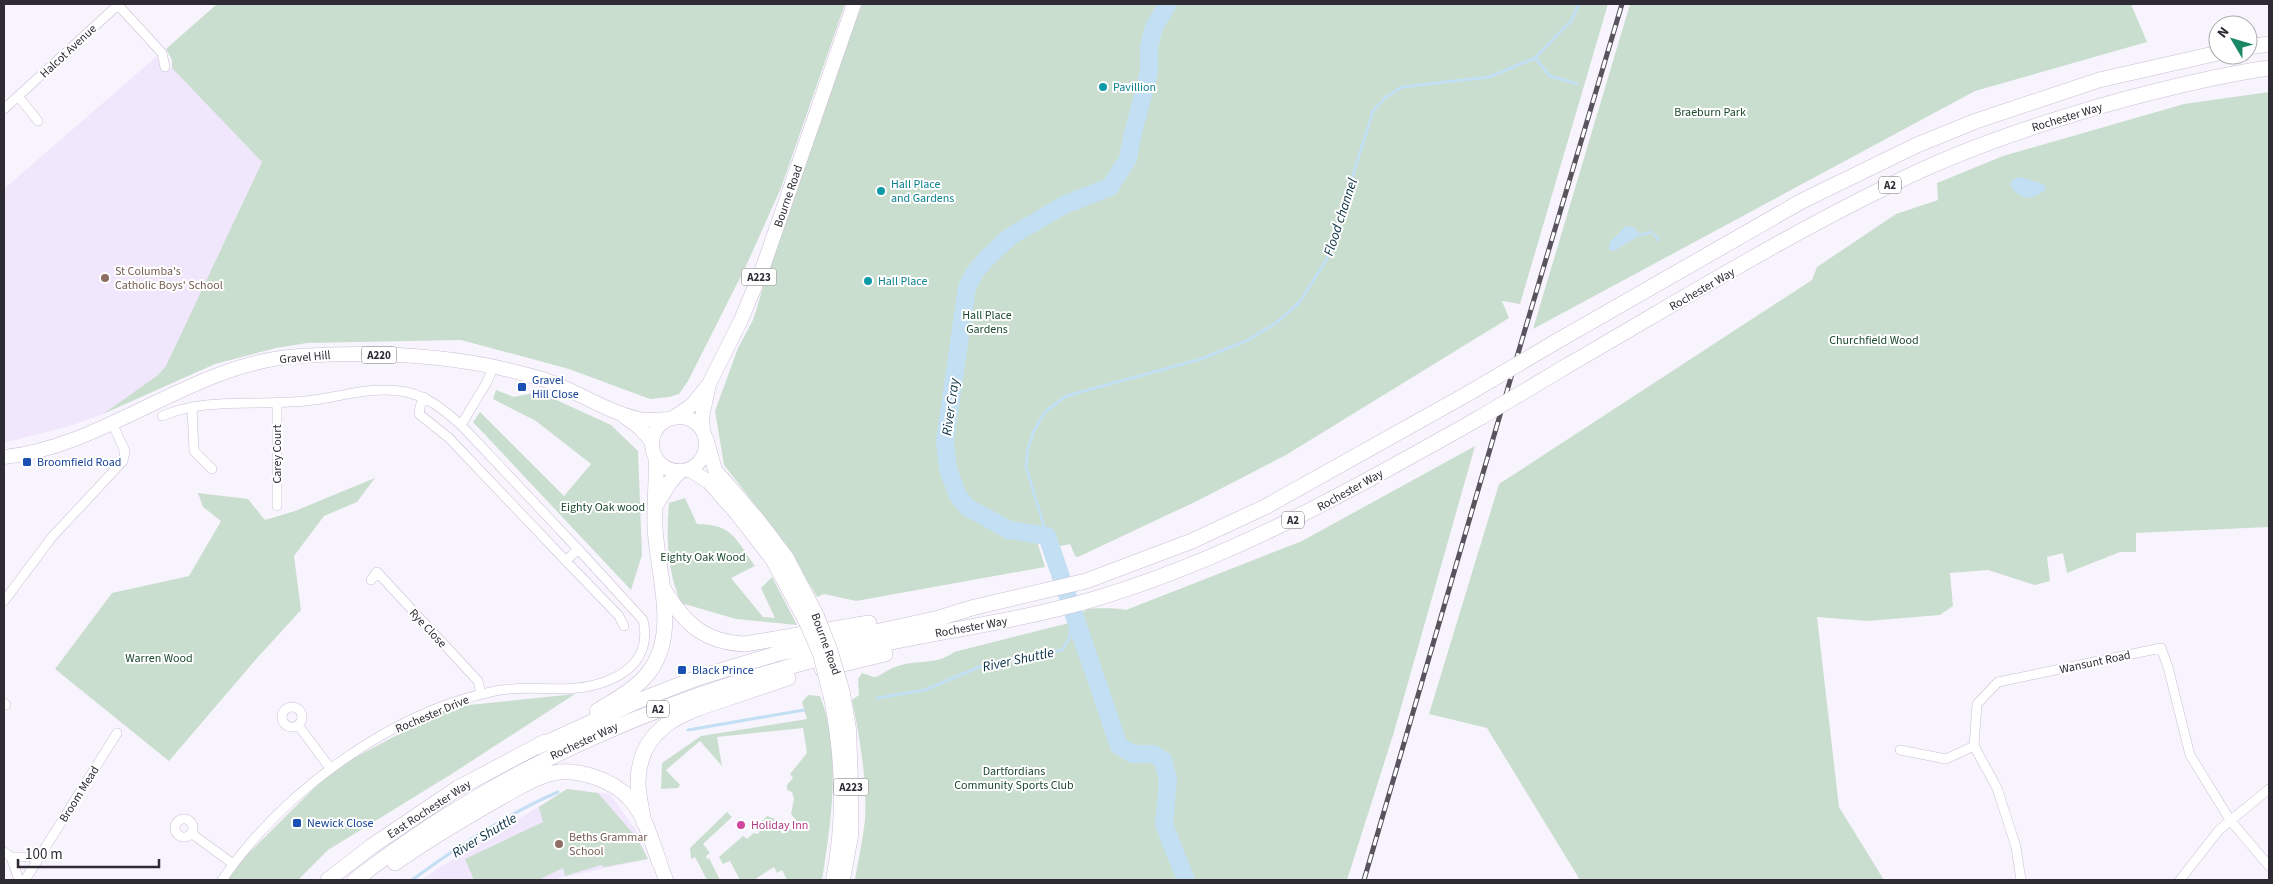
<svg xmlns="http://www.w3.org/2000/svg" width="2273" height="884" font-family="'Source Sans 3',sans-serif">
<style>
.education{fill:#f1e7fd}
.green{fill:#cadecf}
.water{fill:#c2dff3}
.lines{fill:none;stroke-linecap:round;stroke-linejoin:round}
.stream{stroke:#c2dff3;stroke-width:3}
.river{stroke:#c2dff3;stroke-width:18}
.minor-casing{stroke:#c9bed5;stroke-width:10}
.primary-casing{stroke:#c9bed5;stroke-width:15}
.trunk-casing{stroke:#c9bed5;stroke-width:16}
.minor{stroke:#fff;stroke-width:9}
.primary{stroke:#fff;stroke-width:14}
.trunk{stroke:#fff;stroke-width:15}
.rail-casing{stroke:#58545d;stroke-width:5}
.rail{stroke:#fff;stroke-width:3;stroke-dasharray:9;stroke-linecap:butt}
.primary-bridge-casing{stroke:#c9bed5;stroke-width:15;stroke-linecap:butt}
.trunk-bridge-casing{stroke:#c9bed5;stroke-width:16;stroke-linecap:butt}
.primary-bridge{stroke:#fff;stroke-width:14}
.trunk-bridge{stroke:#fff;stroke-width:15}
.culture-dot{fill:#0f9aa8;stroke:#fff;stroke-width:2}
.education-dot{fill:#8d6e63;stroke:#fff;stroke-width:2}
.transit-dot{fill:#1a4fb4;stroke:#fff;stroke-width:2}
.hotel-dot{fill:#d1479c;stroke:#fff;stroke-width:2}
.labels{text-anchor:middle;stroke-width:4;stroke-linejoin:round;paint-order:stroke}
.shield{fill:#fff;stroke:#6d6b71;stroke-width:1}
.shield-label{font-size:11px;font-weight:bold;fill:#2f2b34}
.street-label{font-size:12px;fill:#2f2b34;stroke:#fff}
.culture-label{font-size:12px;fill:#0d838f;stroke:#fff;text-anchor:start}
.park-label{font-size:12px;fill:#1c4a2d;stroke:#fff}
.education-label{font-size:12px;fill:#785e54;stroke:#fff;text-anchor:start}
.transit-label{font-size:12px;fill:#164399;stroke:#fff;text-anchor:start}
.hotel-label{font-size:12px;fill:#b23c85;stroke:#fff;text-anchor:start}
.water-label{font-size:14px;font-style:italic;fill:#093045;stroke:#fff}
</style>
<rect width="100%" height="100%" fill="#f8f4fd"/>
<path class="education" d="M158,55L161,61V65L172,68L262,162L166,367L158,375L103,414L70,426L4,443V189Z
M567,789L610,794L636,830L648,859L551,880H422L437,869Z"/>
<path class="green" d="M217,4H845L781,188L746,266L688,381L679,394L669,397L650,399L569,369L461,340L307,343L276,348L215,364L103,414L158,375L166,366L262,162L172,68V60L166,49Z
M862,4H1608L1520,304L1502,301L1509,318L1286,455L1199,500L1078,557L1075,556L1070,544L1061,546L1037,541L1045,567L856,601L824,594L817,597L787,546L724,465L715,411L738,348L753,320L792,194Z
M1630,4H2131L2147,42L1975,91L1533,329Z
M2269,92V527L2136,533V552H2120L2067,573L2063,553L2047,557L2050,581L2035,585L1988,570L1950,573L1953,606L1940,615L1867,621L1817,617L1839,807L1884,880H1580L1487,728L1429,714L1499,484L1812,280L1817,267L1896,214L1938,200L1937,183L2003,156L2184,104Z
M496,390L514,397L539,392L611,425L638,451L642,555L631,590L473,422L480,412L564,496L591,464L536,421L493,399Z
M1475,446L1394,732L1347,880H855C858,860 863,840 865,819C867,779 860,739 852,700L859,695L858,679L862,673C866,674 870,676 873,677C881,677 887,669 895,667C915,659 936,666 954,652L1077,621C1079,616 1083,611 1088,609C1094,608 1121,608 1126,610L1302,541Z
M375,478L357,502L324,516L294,556L301,610L258,657L169,761L55,669L112,593L189,576L221,521L203,507L198,493L248,499L265,520L295,511Z
M685,498L697,524C733,524 736,540 755,566L731,578L763,617L775,618L761,588L772,577L797,625L736,619L681,603C667,571 666,536 669,503Z
M575,694L450,775L328,850L298,880H226L235,867L333,769L450,707Z
M808,695L820,696C842,752 831,823 822,880H787L782,870L777,873L774,867L754,880H740L730,861L723,864L719,857L743,836L747,839L754,833L758,834L761,829L758,825L767,816L775,819L782,834L799,824L791,814L794,799L792,792L787,790V785L793,778L790,774L807,753L803,728L717,737L722,766L700,741L666,770L680,785L678,788L661,789L662,763L701,736L807,719L802,702Z
M567,789L598,793L637,838L648,859L604,867L601,865L565,876L563,868L538,880H474L465,859L543,822L539,807Z
M727,812L732,817L703,844L710,853L706,856L707,859L709,858L720,880H707L695,857L691,859L690,848Z"/>
<path class="water" d="M2022,177L2045,185L2046,189C2031,201 2023,201 2010,186L2013,179Z
M1626,226L1634,227L1640,235L1614,251L1609,250L1610,242Z"/>
<g class="lines">
<path class="stream" d="M1535,58L1550,76L1577,84
M1640,235L1652,232
M1655,235L1658,240
M1047,536L1026,467L1028,448L1034,431L1044,413L1066,396L1201,359L1246,341L1276,323L1299,303L1327,259L1373,111L1386,97L1402,87L1489,77L1535,58L1571,21L1579,4
M877,698L925,690L979,667L1062,650L1070,637L1071,610
M688,730L804,710
M412,880C457,847 507,814 558,792"/>
<path class="river" d="M1168,4L1154,27L1149,47V72L1132,137L1128,159L1110,187L1064,205L1011,236L987,258L975,272L967,287L945,441L948,469L958,496L967,507L1009,530L1047,536L1119,746L1133,754H1153L1163,760L1168,780L1164,825L1186,880"/>
<g class="minor-casing">
<path id="minor" d="M118,5L162,53L165,67
M18,96L38,121
M4,109L119,4
M192,407L194,451L212,469
M162,416C207,397 257,406 305,401C338,398 372,385 406,392C429,397 444,410 461,425L578,549L566,561L449,438L419,414L420,407L424,397
M461,425L487,382L493,367
M277,506V402
M566,561L619,616L624,626
M371,580L377,572L478,681L481,694
M4,601L52,537L123,461L125,451L112,423
M4,703L6,705
M282 717a10 10 0 1 1 20 0a10 10 0 1 1-20 0Z
M298,725L330,768
M1900,750L1946,759L1974,746
M175 828a9 9 0 1 1 18 0a9 9 0 1 1-18 0Z
M191,833L233,864
M4,852L11,857L19,880
M11,857H40
M25,880L117,733
M222,880C283,792 389,713 495,691C533,683 569,696 607,681C635,670 650,650 643,620L578,549
M2021,880L2016,847L1997,788L1974,746L1977,704L1998,682L2161,648L2168,667L2190,755L2230,820L2269,866
M2180,880L2219,830L2269,789"/>
</g>
<g class="primary-casing">
<path id="primary" d="M652 444a27 27 0 1 1 54 0a27 27 0 1 1-54 0Z
M625,417L641,429L652,442
M673,418L692,405L709,384L741,320L763,267L854,4
M703,430L702,417L708,389
M706,438L715,470L759,521L787,558L817,616
M4,457C105,447 195,362 299,356C379,351 464,355 542,379C574,389 606,412 639,419C649,421 660,419 669,419
M690,470L709,482L737,514L772,559L806,622
M843,693L849,729L851,783V836L843,880
M831,698C843,759 845,819 833,880
M659,861L666,880"/>
</g>
<g class="trunk-casing">
<path id="trunk" d="M2248,47L2269,44
M1559,340L1802,201L1917,145L1976,121L2099,80L2218,53
M1565,367C1683,299 1800,226 1924,169C1988,140 2054,119 2122,100C2171,87 2219,75 2269,68
M657,503L670,482L680,471
M664,590C685,624 704,642 745,644L869,623
M822,669L885,654
M597,711C613,701 631,692 644,678C682,638 657,575 655,527C654,504 657,482 656,459
M537,747L638,701L697,678L776,654L939,618L975,607L1086,581L1192,541L1265,507L1469,393
M644,823C642,810 638,795 638,782C639,727 682,713 725,699C746,692 767,685 788,678
M395,863C430,838 468,816 505,795C520,787 536,776 553,773C578,768 613,780 630,799C645,815 651,840 659,861
M328,880L372,846L458,788L545,742
M355,880C503,765 668,695 849,651C930,632 1011,623 1091,600C1233,558 1353,489 1481,417"/>
</g>
<use href="#minor" class="minor"/>
<use href="#primary" class="primary"/>
<use href="#trunk" class="trunk"/>
<g class="rail-casing">
<path id="rail" d="M1364,880L1524,333L1622,4"/>
</g>
<use href="#rail" class="rail"/>
<g class="primary-bridge-casing">
<path id="primary-bridge" d="M817,616L830,649L843,693
M806,622L820,654L831,698"/>
</g>
<g class="trunk-bridge-casing">
<path id="trunk-bridge" d="M1469,393L1559,340
M1481,417L1565,367"/>
</g>
<use href="#primary-bridge" class="primary-bridge"/>
<use href="#trunk-bridge" class="trunk-bridge"/>
</g>
<g class="culture-dot">
<circle cx="1103" cy="87" r="5"/>
<circle cx="881" cy="191" r="5"/>
<circle cx="868" cy="281" r="5"/>
</g>
<g class="education-dot">
<circle cx="105" cy="278" r="5"/>
<circle cx="559" cy="844" r="5"/>
</g>
<g class="transit-dot">
<rect x="517" y="382" width="10" height="10" rx="2.5"/>
<rect x="22" y="457" width="10" height="10" rx="2.5"/>
<rect x="677" y="665" width="10" height="10" rx="2.5"/>
<rect x="292" y="818" width="10" height="10" rx="2.5"/>
</g>
<circle class="hotel-dot" cx="741" cy="825" r="5"/>
<g class="labels">
<g class="shield">
<rect x="1879" y="176.5" width="22" height="17" rx="4"/>
<rect x="741.5" y="268.5" width="35" height="17" rx="4"/>
<rect x="361.5" y="346.5" width="35" height="17" rx="4"/>
<rect x="1282" y="511.5" width="22" height="17" rx="4"/>
<rect x="647" y="700.5" width="22" height="17" rx="4"/>
<rect x="833.5" y="778.5" width="35" height="17" rx="4"/>
</g>
<g class="shield-label">
<text x="1890" y="189">A2</text>
<text x="759" y="281">A223</text>
<text x="379" y="359">A220</text>
<text x="1293" y="524">A2</text>
<text x="658" y="713">A2</text>
<text x="851" y="791">A223</text>
</g>
<g class="street-label">
<text transform="translate(68 51) rotate(-43)" y="4">Halcot Avenue</text>
<text transform="translate(2067 117) rotate(-17)" y="4">Rochester Way</text>
<text transform="translate(788 196) rotate(-71)" y="4">Bourne Road</text>
<text transform="translate(1702 289) rotate(-30)" y="4">Rochester Way</text>
<text transform="translate(305 357) rotate(-5)" y="4">Gravel Hill</text>
<text transform="translate(277 454) rotate(-90)" y="4">Carey Court</text>
<text transform="translate(1350 490) rotate(-29)" y="4">Rochester Way</text>
<text transform="translate(971 627) rotate(-10)" y="4">Rochester Way</text>
<text transform="translate(428 628) rotate(47)" y="4">Rye Close</text>
<text transform="translate(826 644) rotate(70)" y="4">Bourne Road</text>
<text transform="translate(2095 662) rotate(-12)" y="4">Wansunt Road</text>
<text transform="translate(432 714) rotate(-23)" y="4">Rochester Drive</text>
<text transform="translate(584 741) rotate(-25)" y="4">Rochester Way</text>
<text transform="translate(79 794) rotate(-58)" y="4">Broom Mead</text>
<text transform="translate(429 809) rotate(-33)" y="4">East Rochester Way</text>
</g>
<g class="culture-label">
<text x="1113" y="91">Pavillion</text>
<text x="891" y="188">Hall Place<tspan x="891" dy="14">and Gardens</tspan></text>
<text x="878" y="285">Hall Place</text>
</g>
<g class="park-label">
<text x="1710" y="116">Braeburn Park</text>
<text x="987" y="319">Hall Place<tspan x="987" dy="14">Gardens</tspan></text>
<text x="1874" y="344">Churchfield Wood</text>
<text x="603" y="511">Eighty Oak wood</text>
<text x="703" y="561">Eighty Oak Wood</text>
<text x="159" y="662">Warren Wood</text>
<text x="1014" y="775">Dartfordians<tspan x="1014" dy="14">Community Sports Club</tspan></text>
</g>
<g class="education-label">
<text x="115" y="275">St Columba's<tspan x="115" dy="14">Catholic Boys' School</tspan></text>
<text x="569" y="841">Beths Grammar<tspan x="569" dy="14">School</tspan></text>
</g>
<g class="transit-label">
<text x="532" y="384">Gravel<tspan x="532" dy="14">Hill Close</tspan></text>
<text x="37" y="466">Broomfield Road</text>
<text x="692" y="674">Black Prince</text>
<text x="307" y="827">Newick Close</text>
</g>
<g class="hotel-label">
<text x="751" y="829">Holiday Inn</text>
</g>
<g class="water-label">
<text transform="translate(1340 217) rotate(-72)" y="5">Flood channel</text>
<text transform="translate(950 407) rotate(-82)" y="5">River Cray</text>
<text transform="translate(1018 659) rotate(-12)" y="5">River Shuttle</text>
<text transform="translate(484 835) rotate(-31)" y="5">River Shuttle</text>
</g>
</g>
<rect width="2273" height="884" fill="none" stroke="#2f2b34" stroke-width="10"/>
<g transform="translate(2233 40) rotate(308)"><circle r="24" fill="#ffffff" stroke="#acaaae"/>
<path d="M0-4L9 19L0 12L-9 19Z" fill="#1b8865"/>
<text y="-8" font-size="14" font-weight="bold" text-anchor="middle" fill="#2f2b34">N</text>
</g>
<path d="M18 859v8h141v-8" fill="none" stroke="#2f2b34" stroke-width="2.5"/>
<text x="25" y="859" font-size="15" fill="#2f2b34" stroke="#ffffff" stroke-width="4" paint-order="stroke">100 m</text>
</svg>
